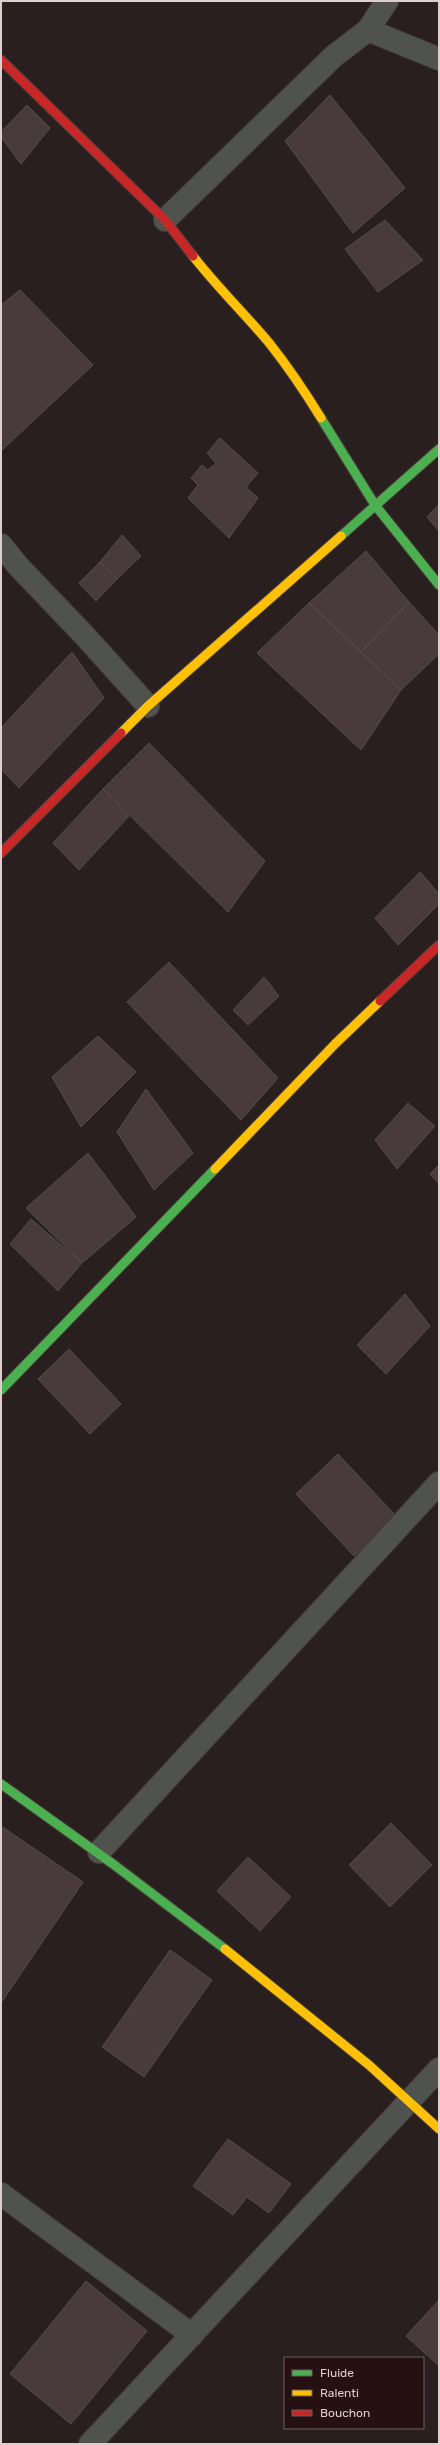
<svg xmlns="http://www.w3.org/2000/svg" width="440" height="2445" font-family="Rubik,sans-serif">
<style>
.building{fill:#493a3b;stroke:#564c4c}
.lines{fill:none;stroke-linecap:round;stroke-linejoin:round}
.street-casing{stroke:#463c3c;stroke-width:24}
.fast-casing{stroke:#463c3c;stroke-width:11}
.slow-casing{stroke:#463c3c;stroke-width:11}
.jam-casing{stroke:#463c3c;stroke-width:11}
.street{stroke:#4f524d;stroke-width:22}
.fast{stroke:#4caf50;stroke-width:9}
.slow{stroke:#ffc107;stroke-width:9}
.jam{stroke:#c62828;stroke-width:9}
</style>
<rect width="100%" height="100%" fill="#2a1f1f"/>
<path class="building" d="M330,95L405,188L353,233L285,141Z
M27,105L50,128L21,164L1,137V132Z
M385,220L423,260L378,292L345,249Z
M20,290L93,365L1,451V305Z
M220,438L258,473L246,487L258,498L229,538L188,498L198,485L191,478L202,465L208,470L216,463L207,453Z
M439,504V531L427,517Z
M122,535L141,556L117,579L100,562Z
M366,551L409,602L361,652L309,603Z
M100,562L117,579L96,601L79,583Z
M409,602L439,635V654L401,690L361,652Z
M309,603L401,690L361,750L257,653Z
M72,652L104,698L19,788L1,769V728Z
M149,743L265,861L228,912L103,789Z
M103,789L129,816L79,870L53,843Z
M420,872L439,894V904L398,945L375,918Z
M169,962L278,1078L241,1120L127,1002Z
M264,977L279,996L248,1025L233,1010Z
M98,1036L136,1072L81,1127L52,1077Z
M146,1089L193,1153L154,1190L117,1132Z
M408,1103L435,1126L397,1169L375,1140Z
M88,1153L136,1217L82,1263L26,1208Z
M439,1165V1184L430,1174Z
M31,1219L82,1263L58,1291L10,1244Z
M405,1294L430,1326L386,1374L357,1345Z
M69,1349L121,1404L90,1434L38,1379Z
M338,1454L396,1516L354,1556L296,1494Z
M391,1823L432,1865L390,1907L349,1865Z
M1,1826L83,1882L1,2003Z
M248,1857L291,1897L260,1931L217,1891Z
M170,1950L212,1980L144,2077L102,2047Z
M228,2139L291,2184L269,2213L247,2197L233,2215L193,2186Z
M86,2281L147,2331L71,2424L10,2374Z
M439,2300V2366L406,2336Z"/>
<g class="lines">
<g class="street-casing">
<path id="street" d="M368,30L439,59
M165,220L334,56L368,30L387,1
M1,545L19,567L85,636L148,706
M99,1852L439,1483
M1,2194L192,2335
M90,2444L439,2069"/>
</g>
<g class="fast-casing">
<path id="fast" d="M321,418L375,505L439,585
M341,536L439,449
M1,1390L215,1169
M1,1784L113,1864L225,1949"/>
</g>
<g class="slow-casing">
<path id="slow" d="M193,256C217,287 245,314 270,344C289,368 305,392 321,418
M121,733L148,706L341,536
M215,1169L335,1044L380,1001
M225,1949L369,2065L439,2129"/>
</g>
<g class="jam-casing">
<path id="jam" d="M1,60L165,220L193,256
M1,853L121,733
M380,1001L439,945"/>
</g>
<use href="#street" class="street"/>
<use href="#fast" class="fast"/>
<use href="#slow" class="slow"/>
<use href="#jam" class="jam"/>
</g>
<rect width="440" height="2445" fill="none" stroke="#decfcf" stroke-width="4"/>
<rect x="284" y="2357" width="140" height="72" fill="#251112" stroke="#6f5d5e"/>
<rect x="292" y="2370" width="20" height="6" fill="#4caf50" stroke="#6f5d5e"/>
<text x="320" y="2377" font-size="12" fill="#decfcf">Fluide</text>
<rect x="292" y="2390" width="20" height="6" fill="#ffc107" stroke="#6f5d5e"/>
<text x="320" y="2397" font-size="12" fill="#decfcf">Ralenti</text>
<rect x="292" y="2410" width="20" height="6" fill="#c62828" stroke="#6f5d5e"/>
<text x="320" y="2417" font-size="12" fill="#decfcf">Bouchon</text>
</svg>
